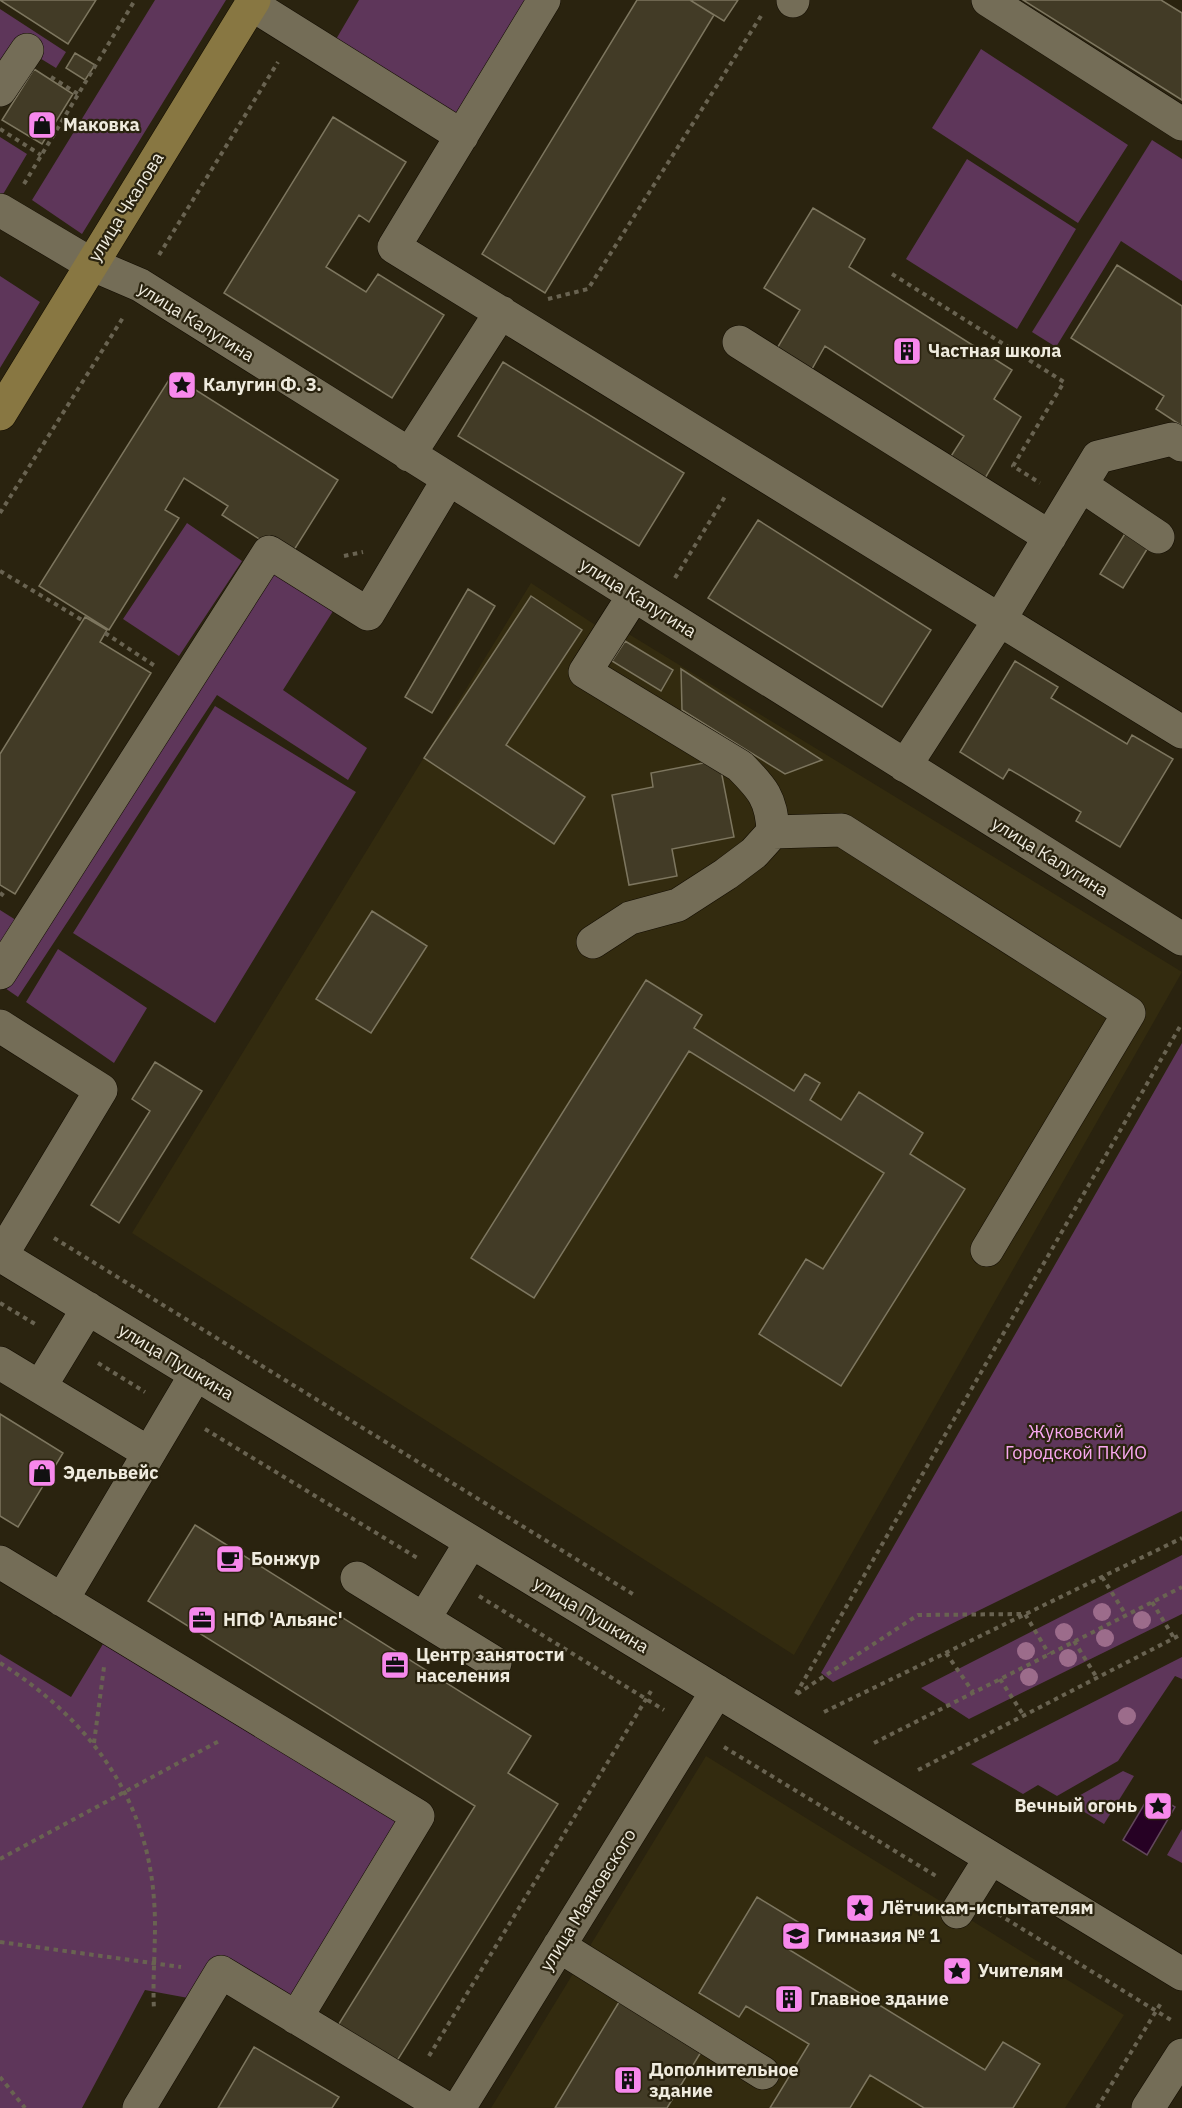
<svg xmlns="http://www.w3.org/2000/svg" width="1182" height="2108" font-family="'IBM Plex Sans',sans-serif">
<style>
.built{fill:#332b0f}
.green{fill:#5e365a}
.water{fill:#260124;stroke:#62475c;stroke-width:1.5}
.building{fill:#423b26;stroke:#7d765f;stroke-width:1.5}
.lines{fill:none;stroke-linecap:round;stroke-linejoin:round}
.minor-casing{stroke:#120c00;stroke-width:34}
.major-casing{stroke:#120c00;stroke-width:34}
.path{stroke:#696351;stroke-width:4;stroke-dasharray:4.5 4.5;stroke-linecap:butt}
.minor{stroke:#746d57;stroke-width:33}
.major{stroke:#887742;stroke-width:33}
.tree{fill:#9c6c8b}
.labels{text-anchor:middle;stroke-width:4.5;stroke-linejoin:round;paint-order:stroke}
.poi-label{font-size:18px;font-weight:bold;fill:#efebde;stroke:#2a230f;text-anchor:start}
.street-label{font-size:18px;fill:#efebde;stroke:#2a230f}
.park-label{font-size:18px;fill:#f9a8f0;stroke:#2a230f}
</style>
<rect width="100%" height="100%" fill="#2a230f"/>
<path class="built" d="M531,583L606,632L627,633L1182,972L794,1655L132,1233Z
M706,1756L1124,2015L1065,2108H491Z"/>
<path class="green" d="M155,0H226L82,234L32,200Z
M359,0H527L458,115L335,41Z
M0,9L66,52L56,68L20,46L0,76Z
M981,49L1128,145L1078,223L932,128Z
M0,137L27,154L2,196L0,194Z
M1152,140L1182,159V281L1121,241L1056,347L1032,332Z
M967,159L1076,229L1017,329L906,259Z
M0,276L40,302L0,368Z
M187,523L242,561L179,656L123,619Z
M277,570L335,608L283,690L367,748L348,780L217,695L18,997L2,986Z
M215,706L356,792L215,1023L73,933Z
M0,910L19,922L0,953Z
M58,949L147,1008L114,1063L26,1002Z
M1182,1043V1511L833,1682L821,1673Z
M1182,1555V1614L969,1719L921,1688Z
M109,1634L410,1819L293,2009L220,1965L199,2000L145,1990L82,2108H0V1654L71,1697Z
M1182,1657V1679L1175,1676L1118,1761L1057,1796L1038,1785L1023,1794L971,1764Z
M1123,1771L1134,1776L1104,1824L1068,1802Z
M1182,1829V1863L1167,1855Z"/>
<path class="water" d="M1151,1793L1175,1807L1147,1855L1123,1840Z"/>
<path class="building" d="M0,0H96L68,44Z
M637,0H690L714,15L545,293L482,254Z
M690,0H738L724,21Z
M1023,0H1161L1182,13V100Z
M75,53L95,65L85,80L66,68Z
M34,69L73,94L42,144L2,120Z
M333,117L406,162L369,222L359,215L326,267L366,292L378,274L444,315L392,398L224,293Z
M813,208L865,239L849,267L1012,370L994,399L1021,417L981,485L946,464L964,436L825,346L808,376L773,355L800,310L764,288Z
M1117,265L1182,306V426L1156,409L1164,396L1071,338Z
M503,362L684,473L639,546L458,436Z
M172,375L338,480L289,558L222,515L228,506L184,478L165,510L179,518L109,630L39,586Z
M758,520L931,630L882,707L708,598Z
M1126,532L1149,546L1123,588L1100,574Z
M468,589L495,606L432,713L405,697Z
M531,596L582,630L506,745L585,797L554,844L424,758Z
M85,617L107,630L100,642L151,673L15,894L0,885V754Z
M625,641L673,670L661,691L612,661Z
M1015,661L1058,687L1051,698L1127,744L1132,735L1173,759L1120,847L1076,821L1081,812L1009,769L1003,779L960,752Z
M681,669L822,760L785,774L682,710Z
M719,760L734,837L672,849L677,876L629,885L612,795L653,787L651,773Z
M372,911L427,946L371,1033L316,999Z
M646,980L702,1015L694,1028L794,1091L805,1074L820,1083L810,1100L841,1120L859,1092L923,1133L910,1154L965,1189L841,1386L759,1334L806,1259L823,1269L884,1173L689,1051L534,1298L471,1258Z
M155,1062L202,1091L119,1223L91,1205L150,1111L132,1099Z
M0,1414L63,1453L18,1527L0,1516Z
M195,1525L531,1736L508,1773L558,1804L395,2064L337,2027L475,1806L148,1601Z
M757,1897L803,1925L788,1949L985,2070L1003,2042L1040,2064L1013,2108H924L870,2075L850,2108H770L809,2044L746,2006L739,2017L699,1993Z
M619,2002L701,2052L667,2108H555Z
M254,2047L339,2097L332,2108H218Z"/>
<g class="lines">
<g class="minor-casing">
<path id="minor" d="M544,0L394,247L1182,732
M988,0L1182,124
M793,1V0
M251,4L462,136
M0,90L27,50
M0,210L91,264L140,285L1182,939
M739,342L1050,537
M409,455L501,312
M1081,485L1158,537
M905,766L1000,619L1098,457L1172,439L1182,445
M773,832L842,830L1129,1013L987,1250
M593,942L630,918L678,905L726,874L754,853L773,832C772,799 762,788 740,766L585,672L634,595
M0,973L269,552L368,614L448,480
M0,1026L101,1090L1,1256
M0,1255L1182,1974
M0,1363L149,1453
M40,1387L88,1308
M0,1562L418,1816L296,2018
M357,1578L495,1663
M62,1600L196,1374
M424,1619L471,1542
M957,1912L990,1859
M559,1946L763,2073
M139,2108L221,1972L446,2108
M459,2108L717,1691
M1148,2108L1182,2055"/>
</g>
<g class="major-casing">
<path id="major" d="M0,414L254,0"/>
</g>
<path class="path" d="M51,77L78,94
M0,129L41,155
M24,184L135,0
M159,255L278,62
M892,274L1064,382L1013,466L1040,483
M548,299L588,289L761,16
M0,513L124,316
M344,556L363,552
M0,571L82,620
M675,578L726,495
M105,633L155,666
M0,893L7,898
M54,1238L636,1596
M0,1303L35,1324
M98,1363L145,1392
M205,1429L419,1559
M1102,1577L1126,1615
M479,1596L664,1710
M1152,1602L1174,1638
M1074,1641L1097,1678
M946,1653L973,1692
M0,1663C86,1717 147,1795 154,1900C157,1936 152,1973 154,2010
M1000,1679L1024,1716
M796,1694L1182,1023
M797,1694L918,1615L1025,1614L1049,1654
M824,1712L1182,1538
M94,1743L104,1667
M874,1743L1182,1587
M724,1747L936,1876
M918,1770L1182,1634
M0,1859L221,1740
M998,1914L1171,2020
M0,1942L181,1967
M429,2056L651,1691
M0,2077L25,2108
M1097,2108L1161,2003"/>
<use href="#minor" class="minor"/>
<use href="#major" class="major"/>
</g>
<g class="tree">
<circle cx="1102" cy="1612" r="9"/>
<circle cx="1142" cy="1620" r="9"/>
<circle cx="1064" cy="1632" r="9"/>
<circle cx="1105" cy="1638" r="9"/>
<circle cx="1026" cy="1651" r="9"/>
<circle cx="1068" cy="1658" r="9"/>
<circle cx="1029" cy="1677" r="9"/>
<circle cx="1127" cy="1716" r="9"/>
</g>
<defs>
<g id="shop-square" transform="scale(1.5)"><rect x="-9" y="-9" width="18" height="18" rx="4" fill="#f788ec" stroke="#2a230f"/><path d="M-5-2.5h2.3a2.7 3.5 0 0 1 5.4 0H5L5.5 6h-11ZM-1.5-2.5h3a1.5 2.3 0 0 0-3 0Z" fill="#111"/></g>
<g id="building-square" transform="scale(1.5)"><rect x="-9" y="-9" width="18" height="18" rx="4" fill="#f788ec" stroke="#2a230f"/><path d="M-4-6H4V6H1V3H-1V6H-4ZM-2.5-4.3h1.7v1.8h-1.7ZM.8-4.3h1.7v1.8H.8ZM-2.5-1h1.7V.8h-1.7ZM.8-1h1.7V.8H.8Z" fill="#111"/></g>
<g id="sight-square" transform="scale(1.5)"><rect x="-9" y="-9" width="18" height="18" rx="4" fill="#f788ec" stroke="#2a230f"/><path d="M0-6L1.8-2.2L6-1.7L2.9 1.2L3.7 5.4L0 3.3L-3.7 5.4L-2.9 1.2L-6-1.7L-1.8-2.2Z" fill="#111"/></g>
<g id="cafe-square" transform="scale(1.5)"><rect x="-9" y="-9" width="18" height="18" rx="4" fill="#f788ec" stroke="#2a230f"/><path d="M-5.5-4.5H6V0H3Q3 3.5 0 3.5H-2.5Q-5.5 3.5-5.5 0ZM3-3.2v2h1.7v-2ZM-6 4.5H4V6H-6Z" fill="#111"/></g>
<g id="office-square" transform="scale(1.5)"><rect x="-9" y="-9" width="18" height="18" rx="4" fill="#f788ec" stroke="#2a230f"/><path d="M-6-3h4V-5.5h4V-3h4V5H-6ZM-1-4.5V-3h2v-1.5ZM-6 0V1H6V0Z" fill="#111"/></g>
<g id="school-square" transform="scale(1.5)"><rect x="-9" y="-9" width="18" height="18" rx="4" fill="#f788ec" stroke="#2a230f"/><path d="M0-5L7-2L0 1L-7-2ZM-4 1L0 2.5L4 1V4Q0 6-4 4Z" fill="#111"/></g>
</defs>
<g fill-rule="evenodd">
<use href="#shop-square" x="42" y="125"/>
<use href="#building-square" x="907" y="351"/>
<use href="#sight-square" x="182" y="385"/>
<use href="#shop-square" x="42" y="1473"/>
<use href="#cafe-square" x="230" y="1559"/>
<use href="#office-square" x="202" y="1620"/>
<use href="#office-square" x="395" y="1665"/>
<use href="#sight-square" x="1158" y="1806"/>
<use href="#sight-square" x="860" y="1908"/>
<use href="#school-square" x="796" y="1936"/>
<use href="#sight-square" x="957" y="1971"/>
<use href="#building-square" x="789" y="1999"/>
<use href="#building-square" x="628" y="2080"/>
</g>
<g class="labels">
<g class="poi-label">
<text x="63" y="131">Маковка</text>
<text x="928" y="357">Частная школа</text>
<text x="203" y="391">Калугин Ф. З.</text>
<text x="63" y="1479">Эдельвейс</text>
<text x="251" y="1565">Бонжур</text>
<text x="223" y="1626">НПФ 'Альянс'</text>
<text x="416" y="1661">Центр занятости<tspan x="416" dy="21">населения</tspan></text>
<text x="1137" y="1812" text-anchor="end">Вечный огонь</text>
<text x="881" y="1914">Лётчикам-испытателям</text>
<text x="817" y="1942">Гимназия № 1</text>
<text x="978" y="1977">Учителям</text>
<text x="810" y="2005">Главное здание</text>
<text x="649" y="2076">Дополнительное<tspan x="649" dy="21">здание</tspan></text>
</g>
<g class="street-label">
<text transform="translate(126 207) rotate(-58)" y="6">улица Чкалова</text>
<text transform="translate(196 322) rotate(32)" y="6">улица Калугина</text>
<text transform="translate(638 598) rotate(32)" y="6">улица Калугина</text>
<text transform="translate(1050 857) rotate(32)" y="6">улица Калугина</text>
<text transform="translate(176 1362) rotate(31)" y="6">улица Пушкина</text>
<text transform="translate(591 1615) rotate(31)" y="6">улица Пушкина</text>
<text transform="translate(588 1900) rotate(-58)" y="6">улица Маяковского</text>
</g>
<g class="park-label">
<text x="1076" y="1438">Жуковский<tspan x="1076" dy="21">Городской ПКИО</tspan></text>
</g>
</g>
</svg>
